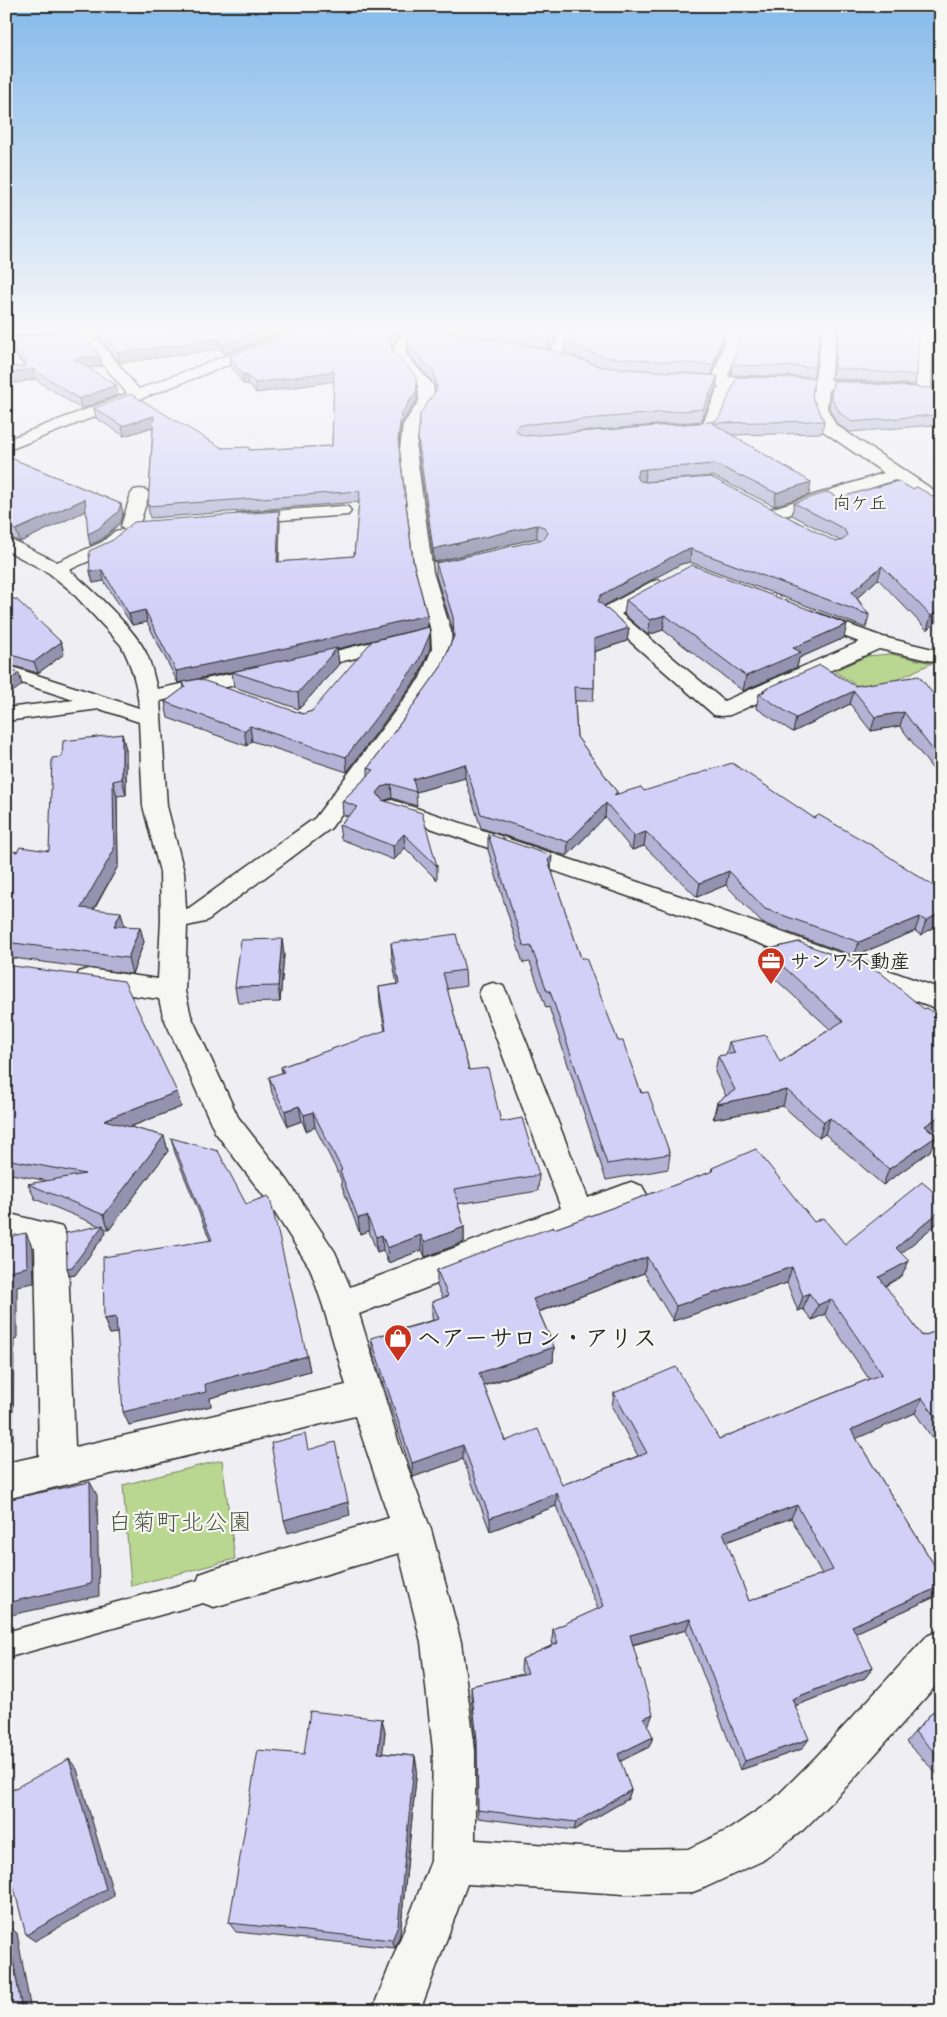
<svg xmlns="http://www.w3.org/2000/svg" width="947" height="2017" font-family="Caveat,'Klee One',sans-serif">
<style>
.green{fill:#b9d790;stroke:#72815e}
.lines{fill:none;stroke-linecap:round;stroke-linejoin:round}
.lane-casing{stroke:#2b2b2b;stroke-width:3}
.street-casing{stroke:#2b2b2b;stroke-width:3}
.secondary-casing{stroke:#2b2b2b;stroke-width:3}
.lane{fill:#f6f6f2;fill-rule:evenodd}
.street{fill:#f6f6f2;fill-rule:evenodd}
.secondary{fill:#f6f6f2;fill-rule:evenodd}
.wall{fill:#b5b3d5;stroke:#2b2b2b;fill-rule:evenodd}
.shaded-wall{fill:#9492ae;stroke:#2b2b2b}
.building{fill:#d3d0f8;stroke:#2b2b2b;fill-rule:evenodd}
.labels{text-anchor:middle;stroke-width:4.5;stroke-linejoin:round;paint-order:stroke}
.far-neighbourhood-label{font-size:18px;fill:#2b2b2b;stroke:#f6f6f2}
.poi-label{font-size:20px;font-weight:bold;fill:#2b2b2b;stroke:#f6f6f2;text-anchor:start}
.near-poi-label{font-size:24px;font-weight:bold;fill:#2b2b2b;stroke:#f6f6f2;text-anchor:start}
.near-park-label{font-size:24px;fill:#4e5644;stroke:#f6f6f2}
</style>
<rect width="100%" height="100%" fill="#efeef3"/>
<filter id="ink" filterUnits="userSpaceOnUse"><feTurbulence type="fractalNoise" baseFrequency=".02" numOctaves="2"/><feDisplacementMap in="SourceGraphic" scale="10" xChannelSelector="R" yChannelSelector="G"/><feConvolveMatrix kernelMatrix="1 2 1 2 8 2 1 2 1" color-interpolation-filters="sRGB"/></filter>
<g filter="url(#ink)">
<path class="green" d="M891,654L932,663L869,693L834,671L867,656Z
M222,1460L235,1559L131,1586L123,1485Z"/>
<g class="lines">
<g class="lane-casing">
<path id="lane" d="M214,1576L223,1579L226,1588L223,1597L214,1600L6,1658V1632Z"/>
</g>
<g class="street-casing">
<path id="street" d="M67,329H128L126,332L95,336L141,392L144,395L141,398H131L81,338L6,347V339L68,331Z
M405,329H419L406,350L407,356L433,385L435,401L419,425L416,450L433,572L451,631L452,649L440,679L331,828L205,922L187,926L185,991L191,1016L238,1117L288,1181L335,1252L350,1287L561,1208L479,993L483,986L493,983L503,986L507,993L588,1198L631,1182L642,1186L647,1195L642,1204L359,1314L400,1447L431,1530L461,1642L475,1750V1840L624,1850L688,1849L730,1829L773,1800L816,1757L927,1636L941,1630V1680L846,1787L803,1830L762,1861L706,1887L690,1893L624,1894L467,1884L420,2011H372L431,1861L433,1750L421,1642L399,1553L214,1607L200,1602L195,1588L200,1574L214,1569L389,1518L355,1416L6,1499V1463L39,1456L35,1247L6,1240V1213L62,1227L67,1237L75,1447L346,1385L323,1306L310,1268L266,1199L215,1132L163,1016L159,999L89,989L79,986L76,979L79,972L89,969L158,979L161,919L160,872L143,806L139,722L100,709L6,721V708L74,700L6,678V665L139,708C138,687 131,663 121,645L70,590L49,573L6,550V537L57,562L102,542L115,531L121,530L127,531L130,535L114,550L69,570C90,587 138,632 147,655C152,666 154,678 157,689L307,658L401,635L408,637L411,641L408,645L307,670L160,701L167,806L184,872L186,909L189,908L315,818L420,678L432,649L431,631L415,572L400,450L403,425L419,401L418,386L393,357L392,350Z
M563,329H577L559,359H549L547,356Z
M729,329H743L728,377L815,379L823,329H837L830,380L916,387L918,329H932L931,388H941V398L829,389L827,408L836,425L941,495V508L935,507L895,480L779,518L773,519L767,518L764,514L767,510L884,473L823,431L811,408L814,388L734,387L715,430L676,434L670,432L668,429L670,426L703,423L719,386L680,384L675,382L672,379L675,376L680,374L713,377Z
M6,350L11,351L26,369L28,372L26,375H16L6,364Z
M140,489L146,490L149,494L139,526L136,530L130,531L124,530L121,526L131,494L134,490Z
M342,506L348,507L351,511L348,515L243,523L237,522L234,518L237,514L243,513Z
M658,580L665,582L668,586L665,590L621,614L724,701L859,642L804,621L801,617L804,613L811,611L883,637L941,651V663L879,649L730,715L722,716L714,715L598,613L601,609L651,582Z
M392,800L686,898L941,989V1010L668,910L384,812L380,807L384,802Z"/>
</g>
<g class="secondary-casing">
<path id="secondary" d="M296,329H315L313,332L6,451V440Z"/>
</g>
<use href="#lane" class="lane"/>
<use href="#street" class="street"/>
<use href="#secondary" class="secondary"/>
</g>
<path class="wall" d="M97,329H291L224,354L221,349L120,363L99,337Z
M300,329H399V335L391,348L417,400L401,424L399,447L413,561L427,615L428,627L337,649L339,664L299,709L234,687L232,672L178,683L147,622L132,625L104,581L93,583L90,571L280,522L279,562L354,556L359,502L150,518L148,506L153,427L124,436L96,418L94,408L222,448L249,450L332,446L334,381L256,393L248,384H243L231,366L230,356Z
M433,329H561L549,349Z
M727,329L712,375L603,367L565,353V343Z
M821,329L813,377L731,375L732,365Z
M838,329H918L917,375L914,385L832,378Z
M933,329H941V387L933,386Z
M6,339L100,356L102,366L88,368L116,385L118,395L81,409L35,379L6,385V359L14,367H24L25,365L12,350L8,349Z
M408,339L602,367L716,388L702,421L575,432L711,422L812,397L824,421L822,433L731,435L809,495L774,506L713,476L642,482L836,542L840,541L792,515L794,503L912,489L941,501V618L927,630L878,579L857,598L869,615L866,628L690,562L681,564L603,606L629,628L627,641L594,652V688L593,701H575L577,737L617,792V794L644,791L814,818L941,891V923L921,935L915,931L854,956L762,923L726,885L697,897L644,846L632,850L605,817L567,856L481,828L465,778L416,792L417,806L392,798L384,800L437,866V880L405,848L394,860L341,839L339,825L348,816L343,815L342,801L368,776V768L441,667L453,637V630L436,576V563L541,540L537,538L434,562L418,450V438L435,391L434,384L409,355Z
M833,381L941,389V426L936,427L933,425L850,432L837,424L829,408Z
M6,456L121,504L123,515L120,523L101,540L90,545L86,510L20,542L6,535Z
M6,596L61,642L64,654L38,673L6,664Z
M626,600L844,638L799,658L797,667L743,691L663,630L648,635L624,614Z
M430,634V649L418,677L347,772L252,741L247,746L168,718L165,702L184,688L183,682L303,714L312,711Z
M855,686L941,704V770L934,771L900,726L871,731L850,704L793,732L756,708L759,694L762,693L763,690Z
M122,734L126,750V795L117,796L118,866L94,910L125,926L140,927L144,942L132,974L6,957V850L17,852L49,851L62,757Z
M488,834L551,870L581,958L618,1041L670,1154L668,1169L606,1180L549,1007L546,1008L530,962L523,963L488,850Z
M282,939L284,955L280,1002L238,1003L235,987Z
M799,942L941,1126L932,1132L930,1151L883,1185L825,1134L819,1138L783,1106L714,1119L713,1118L717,1102L726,1096L715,1072L718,1056L726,1055L729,1042L780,1062L830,1029L761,966L765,950Z
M391,943L465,970L466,986L447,989L469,1070L501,1122L539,1175L538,1191L458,1204L464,1227V1242L425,1257L422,1250L388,1263L383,1250L377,1252L369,1231L360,1234L342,1186L341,1179L315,1127L306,1131L302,1121L288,1126L272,1093L269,1077L282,1073L281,1067L385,1031L380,1003L379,987L397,984L392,959Z
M6,965L177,1092L181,1107L130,1127L164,1136L168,1151L109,1230L104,1228L106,1233L75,1275L70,1276L67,1268L100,1226L35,1199L28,1184L48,1181L6,1173Z
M171,1138L307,1356L310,1371L210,1398L211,1406L129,1425L117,1333L110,1334L104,1319L210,1240L175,1153Z
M712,1168L814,1222L845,1244L941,1220L901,1253L902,1276L885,1286L922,1336L941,1330V1443L937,1445L915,1413L856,1438L941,1576V1591L937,1596L855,1633L873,1667L865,1678L795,1706L802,1749L740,1770L686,1630L633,1645L649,1724L647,1725L653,1737L649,1747L620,1761L631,1790L628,1799L574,1830L478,1818L477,1750L471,1697V1686L523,1674L521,1670L522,1659L553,1645L552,1641L553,1629L598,1609L556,1506L490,1531L463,1459L413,1477L373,1353L371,1338L433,1320L432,1317V1302L443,1298L437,1286V1270L554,1229L711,1172ZM644,1273L673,1321L787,1283L798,1311L803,1309L812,1320L825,1314L869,1379L719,1439L614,1393L612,1407L638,1456L562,1485L505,1441L484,1386L553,1362L554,1347L539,1312ZM791,1518L822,1574L749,1601L726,1542Z
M941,1702V1778L906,1742Z
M382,1719L385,1733L382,1753L415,1756L417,1769L400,1935L395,1948L236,1932L229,1923L304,1754Z"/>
<path class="shaded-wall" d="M6,329H66L6,337Z
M265,329H291L224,354L223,345Z
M397,329H399V335L390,349V339Z
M556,329H561L549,349V339Z
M725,329H727L712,375L713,365Z
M219,339L221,349L120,363L118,353Z
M100,356L102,366L76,369L74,359Z
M33,369L35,379L6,385V374Z
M334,371L335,381L256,393L255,383Z
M242,374H246L248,384H243Z
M718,376L716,388L702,421L703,409Z
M116,385L118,395L81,409L79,399Z
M417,390V400L401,424L398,450V440L401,414Z
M154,416L156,426L124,436L122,426Z
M941,416V426L936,427L938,417Z
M646,469L645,481L638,483L636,477L639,470Z
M811,482L809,495L774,506L776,493Z
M85,499L88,510L20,542L16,530Z
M121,504L123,515L120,523L101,540L90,545L88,534Z
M279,511L280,522L278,573L277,562Z
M537,525V538L434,562L433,549Z
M691,549L690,562L681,564L600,608L598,601L601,595L683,551Z
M882,566L878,579L849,605L852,592Z
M102,570L104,581L93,583L90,571Z
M941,608V618L927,630L931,616Z
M145,610L147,622L132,625L129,614Z
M427,615L428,627L337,649L339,664L299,709L298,693L307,656L178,683L176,671Z
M665,615L663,630L648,635L650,620Z
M847,624L844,638L799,658L797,667L743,691L746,676L793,648Z
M629,628L627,641L593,652L594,639Z
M430,634V649L418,677L347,772L346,757Z
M61,642L64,654L38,673L34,662Z
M19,673L22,685L6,697V683Z
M854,691L850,704L793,732L796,718Z
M904,712L900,726L871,731L875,717Z
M250,726L252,741L247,746L244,731Z
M122,734L126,750V795L122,779Z
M465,764V778L416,792L413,779Z
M113,781L117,796L118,866L85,924L81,908Z
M391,784L392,798L383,801L377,793L382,787Z
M606,803L605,817L567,856L568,842Z
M646,832L644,846L632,850L634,836Z
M404,834L405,848L394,860L393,846Z
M552,856L551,872L548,860Z
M729,871L726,885L697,897L700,883Z
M121,912L125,928L114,926Z
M941,912V923L921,935L926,921Z
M920,917L915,931L854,956L859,942Z
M140,927L144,942L132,974L128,958Z
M282,939L284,955L280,1002L278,986Z
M787,1090L783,1106L714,1119L717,1104Z
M177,1092L181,1107L109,1135L104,1120Z
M299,1106L302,1121L288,1126L285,1111Z
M313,1112L315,1127L306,1131L304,1115Z
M941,1115V1126L919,1142L925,1126Z
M830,1118L825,1134L819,1138L824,1122Z
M164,1136L168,1151L109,1230L104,1215Z
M937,1136L930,1151L883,1185L889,1169Z
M941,1210V1220L890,1263L896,1248Z
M367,1216L369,1231L360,1234L358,1218Z
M103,1225L106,1233L75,1275L70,1276L67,1268Z
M464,1227V1242L425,1257L424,1242Z
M26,1233L33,1249L34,1283L17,1286V1339L14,1340L13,1440L6,1441V1325L9,1271Z
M382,1235L383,1250L377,1252L376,1237Z
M421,1235L422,1250L388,1263L387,1248Z
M647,1257L644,1273L532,1314L533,1299Z
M909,1261L902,1276L873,1293L879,1277Z
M792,1267L787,1283L673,1321L676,1306Z
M809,1293L803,1309L798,1311L803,1296Z
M831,1299L825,1314L812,1320L818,1305Z
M116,1317L122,1332L110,1334L104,1319Z
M554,1347L553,1362L479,1387V1373Z
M307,1356L310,1371L210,1398L211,1406L129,1425L123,1412L205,1384Z
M922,1398L915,1413L844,1444L851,1430Z
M941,1439V1443L937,1445Z
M463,1445V1459L413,1477L412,1463Z
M90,1482L97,1495L99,1596L6,1616V1603Z
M557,1493L556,1506L490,1531V1518Z
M348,1502L350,1515L288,1533L284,1520Z
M797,1505L791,1518L718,1545L723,1532Z
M941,1586V1591L937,1596L844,1638L852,1626Z
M690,1619L686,1630L627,1646L630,1635Z
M873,1667L865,1678L785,1710L792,1699Z
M653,1714L649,1724L641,1729L644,1718Z
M382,1719L385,1733L381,1766L378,1753Z
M653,1737L649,1747L615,1764L618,1754Z
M809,1739L802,1749L740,1770L745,1761Z
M415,1756L417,1769L400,1935L395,1948L392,1940Z
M69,1759L77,1769L114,1896L35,1941L26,1935Z
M631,1790L628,1799L574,1830L576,1822Z
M7,1926L17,1933L31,2011H22Z"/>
<path class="building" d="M98,329H265L223,345L219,339L118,353Z
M301,329H397L390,339L391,347L416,377L417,390L401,414L398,440L413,561L427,615L305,644L176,671L145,610L129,614L102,570L90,571L89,551L113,540L134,522L279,511L277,562L354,556L360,491L148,506L154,416L122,426L94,408L131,394L222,448L249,447V450L332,446L334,371L255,383L246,374H242L230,356Z
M414,329H426L551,350L602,367L718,376L703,409L518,425L516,430L518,433L525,436L711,422L717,420L720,416L737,377L814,378L812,397L824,421L712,423L811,482L776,493L715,464L646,469L639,470L636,477L640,481L646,482L711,477L836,542L843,540L847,535L844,529L794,503L828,492L838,498L898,481L912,489L917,487L941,501V608L931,616L882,566L852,592L869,615L691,549L683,551L601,595L598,601L629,628L594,639V688L574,687L577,737L617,792L614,795L641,787L644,791L732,763L814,818L819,815L873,846L941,891V912L926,921L920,917L859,942L765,909L729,871L700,883L646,832L634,836L606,803L568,842L481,814L465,764L413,779L416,792L391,784L382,787L377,793L382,800L422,813L437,866L404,834L393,846L339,825L358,807L342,801L374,770L368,768L441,667L454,636L453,617L436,563L544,539L548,533L544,527L537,525L433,549L418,438L420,414L437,389L434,372L408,344V339Z
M489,329H556L549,339Z
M574,329H725L713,365L604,357L565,343Z
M743,329H821L815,367L732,365Z
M839,329H918L917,375L834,368Z
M936,329H941V376H935Z
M78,330L100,356L74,359L116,385L79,399L33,369L6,374V359L14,367H24L27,361L10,340L6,339Z
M833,381L941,389V416L938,417L936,415L852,422L840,413L831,397Z
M6,456L121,504L118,512L98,529L88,534L85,499L16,530L6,526Z
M692,565L847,624L793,648L801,652L746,676L665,615L650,620L626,600Z
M6,596L17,600L61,642L34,662L6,653Z
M429,627L430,634L418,662L346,757L250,726L244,731L165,702L185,687L183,682L199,679L303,714L312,711L372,641Z
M337,648L298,693L232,672Z
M820,665L855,686L919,676L941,704V757H938L904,712L875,717L854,691L796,718L759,694L765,691L763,690Z
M6,669L19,673L6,683Z
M122,734V779L113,781L114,850L81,908L121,912L114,926L140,927L128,958L6,942V850L17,852L20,847L49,851L52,758L62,757L63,741Z
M488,834L552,856L548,860L581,958H586L618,1041H623L641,1093L648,1092L670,1154L607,1164L550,991H547L531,946L524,947Z
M456,934L465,970L443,973L469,1070L488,1068L501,1122L522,1118L539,1175L454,1189L464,1227L424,1242L421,1235L387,1248L382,1235L376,1237L367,1216L358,1218L340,1171L342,1170L313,1112L304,1115L299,1106L285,1111L269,1077L284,1072L281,1067L386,1030L379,987L399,984L391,943Z
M282,939L278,986L235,987L241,940Z
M799,942L880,972L924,1009L926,1008L941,1018V1115L925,1126L937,1136L889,1169L830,1118L824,1122L787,1090L717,1104V1102L735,1090L718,1056L735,1053L729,1042L766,1035L780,1062L843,1021L765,950Z
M6,965L124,981L177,1092L104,1120L164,1136L104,1215L28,1184L85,1174L6,1159Z
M171,1138L218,1151L246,1204L268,1196L270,1198L307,1356L205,1384L206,1392L123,1412L116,1317L104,1319L103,1257L212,1240Z
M756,1149L814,1222L823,1218L845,1244L922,1182L941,1198V1210L896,1248L909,1261L879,1277L922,1336L941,1330V1424L922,1398L851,1430L941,1576V1586L852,1626L873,1667L792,1699L809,1739L745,1761L690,1619L630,1635L653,1714L644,1718L653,1737L618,1754L631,1790L576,1822L478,1810L477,1740L471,1686L528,1673L522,1659L558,1643L553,1629L604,1606L557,1493L490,1518L463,1445L412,1463L371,1338L439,1319L432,1302L448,1296L437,1270L510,1242L554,1227V1229L713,1171L712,1168ZM647,1257L676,1306L792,1267L803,1296L809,1293L818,1305L831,1299L882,1374L719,1439L676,1367L614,1393L647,1453L562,1485L538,1429L505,1441L479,1373L554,1347L533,1299ZM797,1505L833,1570L749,1601L723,1532Z
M103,1225L72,1267L67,1268L66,1233Z
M26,1233L27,1267L9,1271L10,1324L6,1325V1237Z
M305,1434L308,1450L335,1442L348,1502L284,1520L271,1443Z
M90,1482L91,1584L6,1603V1500Z
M941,1702V1759L915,1732Z
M310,1711L382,1719L378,1753L415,1756L398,1926L392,1940L229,1923L258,1750L304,1754Z
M69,1759L106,1889L26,1935L6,1857V1793Z
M7,1926L22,2011H6V1927Z"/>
</g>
<linearGradient id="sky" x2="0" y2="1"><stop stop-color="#85baea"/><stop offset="0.54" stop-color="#f8f7fa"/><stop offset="1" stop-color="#f8f7fa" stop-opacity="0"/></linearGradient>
<rect width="947" height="611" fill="url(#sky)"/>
<defs>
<g id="office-pin" transform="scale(1.4375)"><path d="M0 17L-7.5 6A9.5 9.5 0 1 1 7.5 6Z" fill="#c8321e" stroke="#f6f6f2"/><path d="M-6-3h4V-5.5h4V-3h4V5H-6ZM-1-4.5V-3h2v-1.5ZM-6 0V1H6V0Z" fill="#fff"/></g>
<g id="shop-pin" transform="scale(1.4375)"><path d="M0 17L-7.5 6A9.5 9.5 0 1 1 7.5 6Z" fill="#c8321e" stroke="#f6f6f2"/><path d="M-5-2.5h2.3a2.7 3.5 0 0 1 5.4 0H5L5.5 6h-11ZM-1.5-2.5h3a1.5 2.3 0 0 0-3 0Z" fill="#fff"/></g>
</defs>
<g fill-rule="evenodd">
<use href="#office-pin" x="771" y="961"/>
<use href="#shop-pin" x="398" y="1338"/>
</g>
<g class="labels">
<g class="far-neighbourhood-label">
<text x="860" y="509">向ケ丘</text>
</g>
<g class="poi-label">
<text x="790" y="968">サンワ不動産</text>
</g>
<g class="near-poi-label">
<text x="417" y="1346">ヘアーサロン・アリス</text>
</g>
<g class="near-park-label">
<text x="180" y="1530">白菊町北公園</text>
</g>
</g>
<rect width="947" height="2017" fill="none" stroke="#f6f6f2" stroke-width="25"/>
<rect x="12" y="12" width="922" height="1992" fill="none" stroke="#2b2b2b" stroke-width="2" filter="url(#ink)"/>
</svg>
